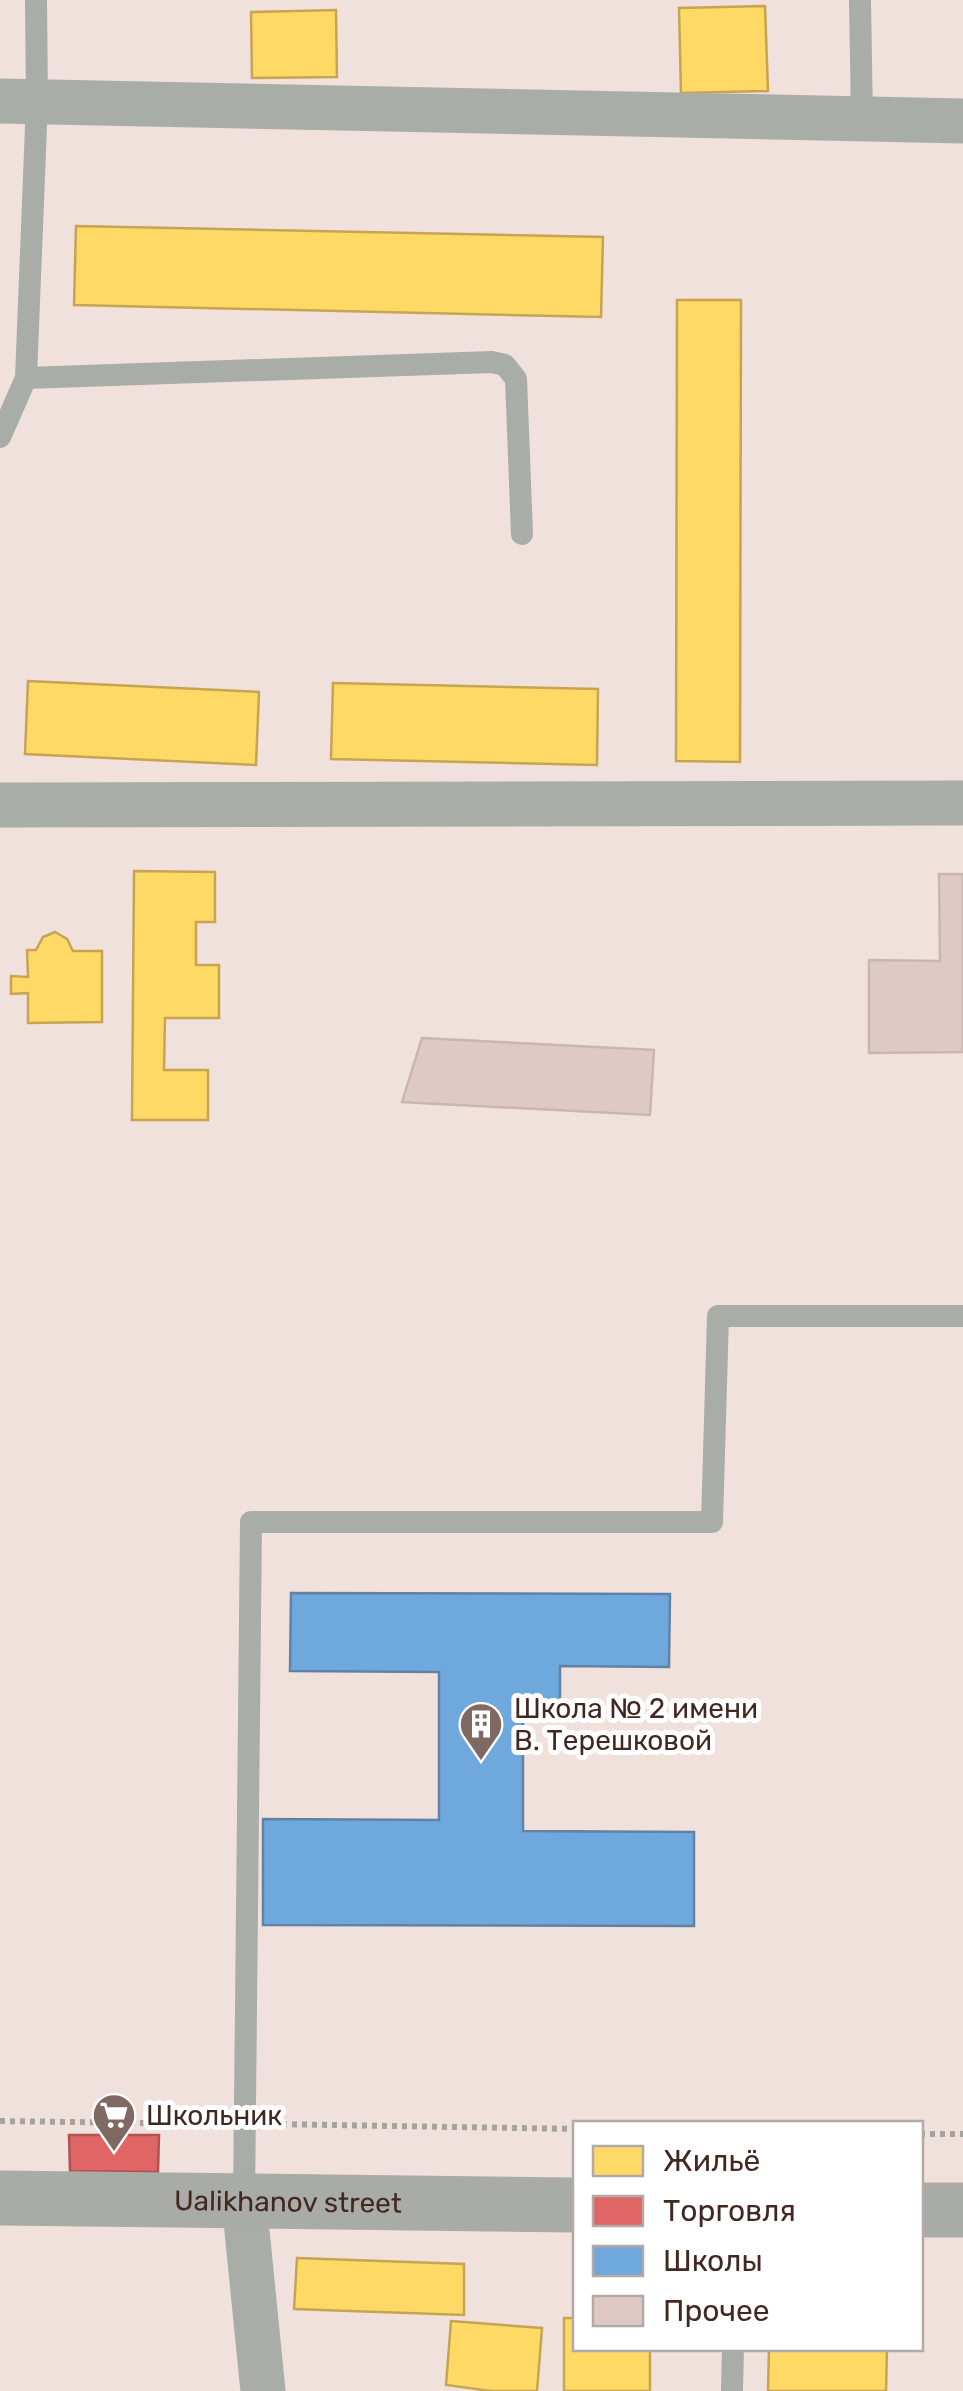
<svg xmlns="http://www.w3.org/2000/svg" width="963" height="2391" font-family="Rubik,sans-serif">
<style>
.homes{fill:#ffd966;stroke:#c6a451;stroke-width:2.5}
.shops{fill:#e06666;stroke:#b15351;stroke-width:2.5}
.schools{fill:#6fa8dc;stroke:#6282a4;stroke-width:2.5}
.building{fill:#dfc9c4;stroke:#c9b6b0;stroke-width:2.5}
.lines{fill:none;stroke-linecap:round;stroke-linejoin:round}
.path{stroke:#a4a39e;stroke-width:6;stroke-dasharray:5 5;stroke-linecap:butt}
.lane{stroke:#a8ada7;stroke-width:22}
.street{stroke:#a8ada7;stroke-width:45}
.secondary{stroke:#a9aba6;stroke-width:55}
.labels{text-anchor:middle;stroke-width:10;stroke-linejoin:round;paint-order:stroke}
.poi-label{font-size:28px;fill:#422821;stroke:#fff;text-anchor:start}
.street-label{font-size:28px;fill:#422821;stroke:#fff}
</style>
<rect width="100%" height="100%" fill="#f1e1dd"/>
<path class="homes" d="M765,6L768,91L681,93L679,8Z
M336,10L337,77L252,78L251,12Z
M76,226L603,237L601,317L74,305Z
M677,300H741L740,762L676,761Z
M28,681L259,692L256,765L25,754Z
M333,683L598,689L597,765L331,759Z
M134,871L215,872V922H196V965H219V1018H165L164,1070H208V1120H132Z
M55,932L67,939L73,951H102V1022L28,1023V993L11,994V976L28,977L27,950H36L43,937Z
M297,2258L464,2264V2315L294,2309Z
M564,2318H576V2348H650V2391H564Z
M451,2321L542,2328L537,2391H491L446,2385Z
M769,2348H887L886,2391H768Z"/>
<path class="shops" d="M69,2135H159L158,2172L70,2171Z"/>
<path class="schools" d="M291,1593L670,1594L669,1667L560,1666V1705L523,1706V1831L694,1832V1926L263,1925V1819L439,1820V1672L290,1671Z"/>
<path class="building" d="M939,874H963V1052L869,1053V960L940,961Z
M422,1038L654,1050L650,1115L402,1102Z"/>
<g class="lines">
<path class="path" d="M0,2121L219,2124
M272,2124L576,2129
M920,2134H963"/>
<path class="lane" d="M860,0L862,119
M26,378L492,362L505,365L516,379L522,534
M0,437L26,378L37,101L36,0
M244,2201L251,1522H712L718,1316H963
M732,2391L733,2348"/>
<path class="street" d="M0,101L963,121
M0,805L963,803
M244,2201L263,2391"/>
<g class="secondary">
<path id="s1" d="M0,2198L576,2205"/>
<path d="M920,2210H963"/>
</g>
</g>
<defs>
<g id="building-pin" transform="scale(2.25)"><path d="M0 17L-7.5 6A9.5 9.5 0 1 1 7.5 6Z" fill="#7f6963" stroke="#fff"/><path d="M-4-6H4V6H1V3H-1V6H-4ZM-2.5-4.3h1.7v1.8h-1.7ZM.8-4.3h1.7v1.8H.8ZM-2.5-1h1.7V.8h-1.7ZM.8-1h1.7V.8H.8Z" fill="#fff"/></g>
<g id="supermarket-pin" transform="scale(2.25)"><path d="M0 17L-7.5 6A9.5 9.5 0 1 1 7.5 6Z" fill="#7f6963" stroke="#fff"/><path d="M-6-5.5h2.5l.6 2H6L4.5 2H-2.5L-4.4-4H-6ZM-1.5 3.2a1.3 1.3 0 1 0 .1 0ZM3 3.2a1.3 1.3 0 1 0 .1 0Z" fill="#fff"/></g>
</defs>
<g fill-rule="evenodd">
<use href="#building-pin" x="481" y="1724"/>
<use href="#supermarket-pin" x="114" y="2115"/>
</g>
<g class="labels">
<g class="poi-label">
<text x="514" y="1718">Школа № 2 имени<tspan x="514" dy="32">В. Терешковой</tspan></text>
<text x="146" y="2125">Школьник</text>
</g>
<g class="street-label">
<text dy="10" stroke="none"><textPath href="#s1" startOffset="288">Ualikhanov street</textPath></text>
</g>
</g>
<rect x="573" y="2121" width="350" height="230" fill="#ffffff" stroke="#b3a9a6" stroke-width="2.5"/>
<rect x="593" y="2146" width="50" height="30" fill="#ffd966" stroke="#b3a9a6" stroke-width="2.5"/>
<text x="663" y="2171" font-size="30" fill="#422821">Жильё</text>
<rect x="593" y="2196" width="50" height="30" fill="#e06666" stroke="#b3a9a6" stroke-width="2.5"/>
<text x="663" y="2221" font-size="30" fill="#422821">Торговля</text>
<rect x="593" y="2246" width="50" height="30" fill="#6fa8dc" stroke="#b3a9a6" stroke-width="2.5"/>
<text x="663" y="2271" font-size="30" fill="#422821">Школы</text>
<rect x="593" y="2296" width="50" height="30" fill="#dfc9c4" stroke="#b3a9a6" stroke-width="2.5"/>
<text x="663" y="2321" font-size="30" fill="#422821">Прочее</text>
</svg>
